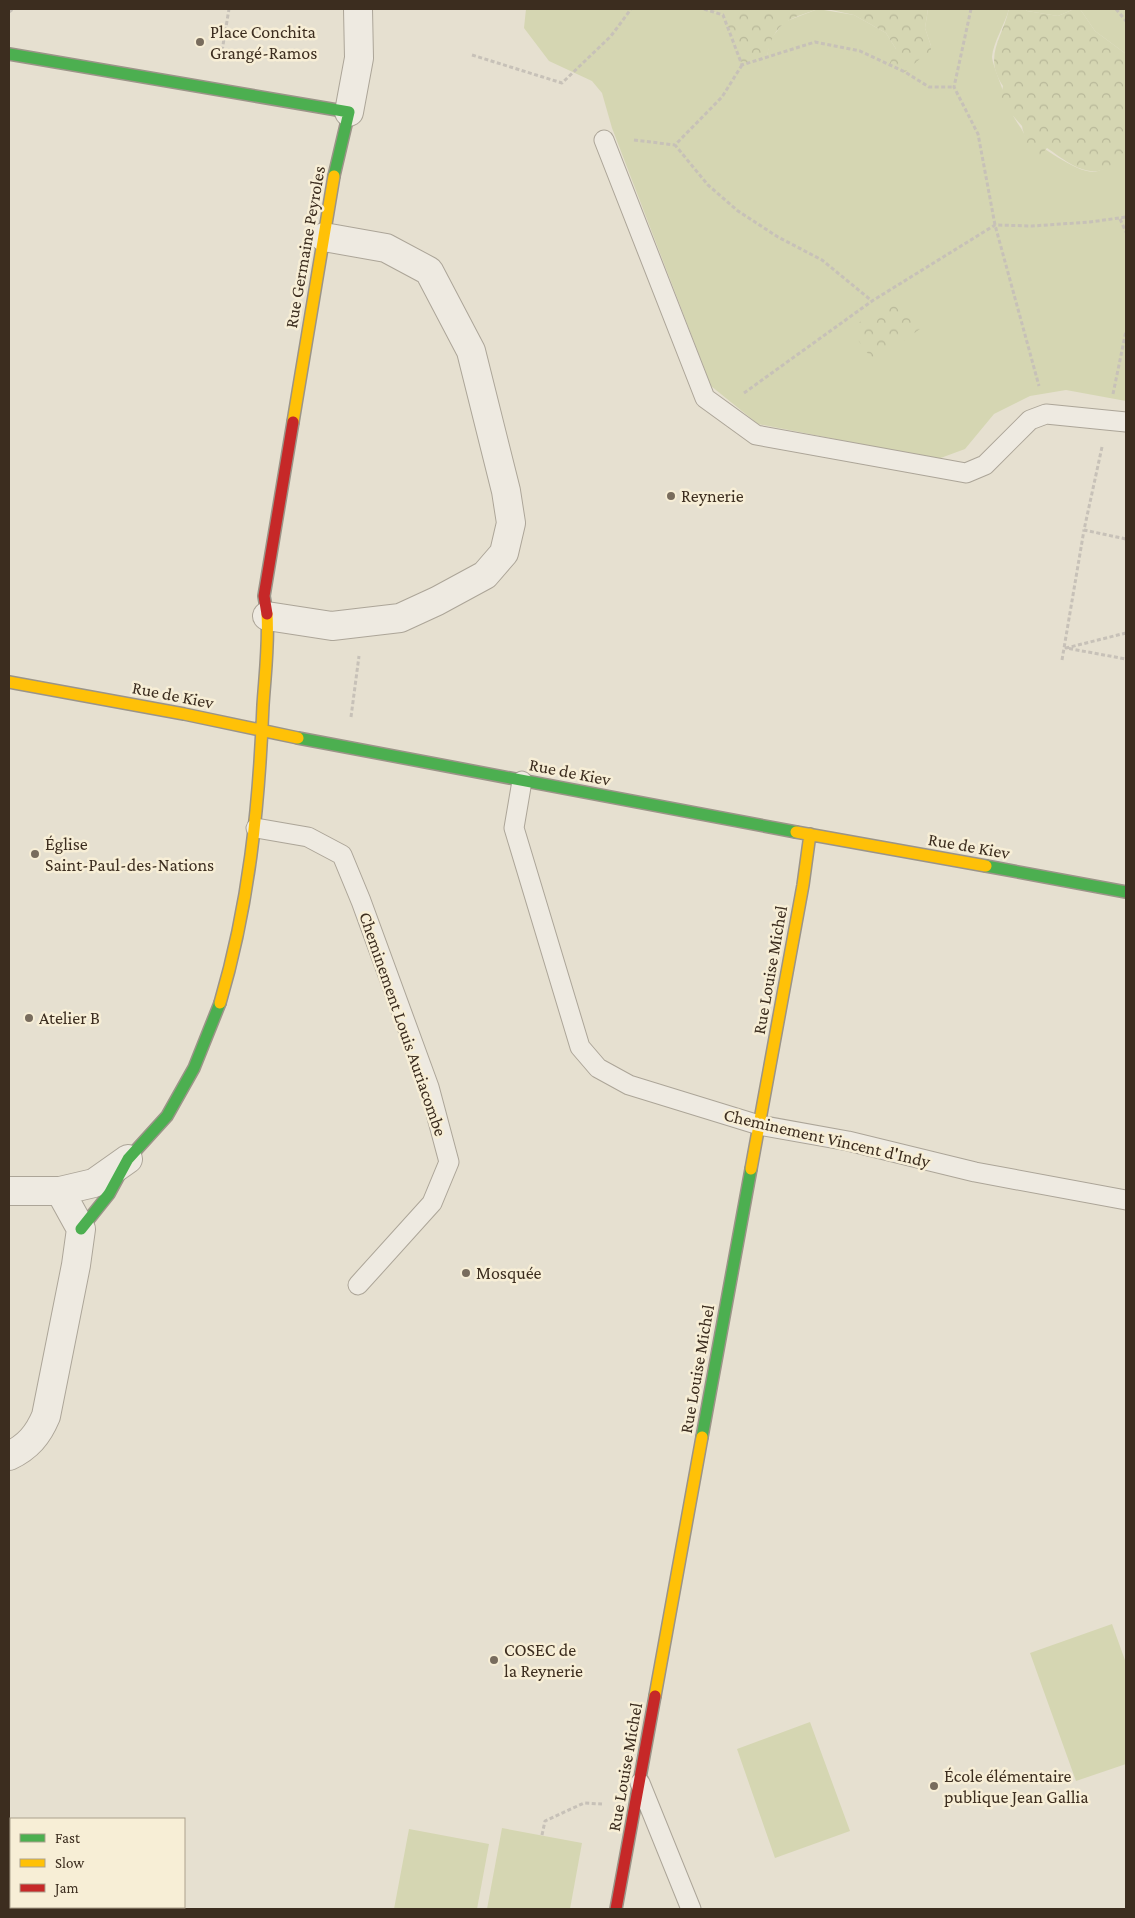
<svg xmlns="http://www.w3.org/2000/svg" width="1135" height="1918" font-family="'Crimson Pro',serif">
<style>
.grass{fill:#d5d6b2}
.park{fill:url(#park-crowns)}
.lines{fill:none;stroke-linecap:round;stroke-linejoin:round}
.lane-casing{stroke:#aca598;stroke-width:21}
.street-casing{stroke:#aca598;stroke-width:30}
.fast-casing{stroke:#9b9488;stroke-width:14}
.slow-casing{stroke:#9b9488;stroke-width:14}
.jam-casing{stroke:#9b9488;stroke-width:14}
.path{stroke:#c7c1b8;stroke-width:3;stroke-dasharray:4 2.5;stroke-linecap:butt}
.lane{stroke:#eeeae1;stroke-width:19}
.street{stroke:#eeeae1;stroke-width:28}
.fast{stroke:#4caf50;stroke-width:11}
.slow{stroke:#ffc107;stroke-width:11}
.jam{stroke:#c62828;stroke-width:11}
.poi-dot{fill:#786c5d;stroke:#f7eed6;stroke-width:2}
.labels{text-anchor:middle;stroke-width:5;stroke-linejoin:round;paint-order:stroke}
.poi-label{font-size:18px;fill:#3c2d1f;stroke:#f7eed6;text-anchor:start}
.street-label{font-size:18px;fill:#3c2d1f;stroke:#f7eed6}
</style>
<defs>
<pattern id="park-crowns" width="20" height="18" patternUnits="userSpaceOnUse" patternTransform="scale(1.25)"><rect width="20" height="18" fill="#d5d6b2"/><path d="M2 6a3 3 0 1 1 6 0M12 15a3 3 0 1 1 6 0" fill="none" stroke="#b8b899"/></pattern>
</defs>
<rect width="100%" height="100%" fill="#e6e0d0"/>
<path class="grass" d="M526,9H704L723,15L742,64L767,56L770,40L784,22L818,9L854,15L886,33L896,49L930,57L931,46L925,28L928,9H1009C1005,24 993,43 992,57C992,64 1011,112 1015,119C1019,126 1022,128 1025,136C1041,145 1080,177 1098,171C1108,168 1119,156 1126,149V401L1066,390L1030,396L994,414L965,449L938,459L758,424L711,386L612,128L602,93L592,81L549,61L524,28Z
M1026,9H1074L1058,16L1027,11Z
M1080,9H1126V54L1095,31Z
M1112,1624L1126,1663V1764L1076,1781L1030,1653Z
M810,1722L850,1831L775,1858L737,1749Z
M502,1828L582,1843L570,1909H487Z
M409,1829L489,1844L477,1909H394Z"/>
<path class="park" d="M704,9H818C787,20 775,21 767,56L742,65L723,15Z
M827,9H928L925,28L931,46V57H922L905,72L889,65L896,49L886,33L854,15Z
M1009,9H1026L1027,11L1058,16L1074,9H1080L1095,31L1126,54V149C1121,155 1116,162 1110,166C1088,181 1065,160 1047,148L1038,158L1029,156L1022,126L1000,101L1003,86C983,56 1002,39 1009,9Z
M897,296L920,329L874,362L850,329Z"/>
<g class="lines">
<g class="lane-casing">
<path id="lane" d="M604,140L705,398L756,435L966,473L985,465L1030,420L1046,414L1126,422
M522,781L514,828L580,1047L598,1068L629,1085L759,1125L848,1141L975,1172L1126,1200
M256,828L308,837L342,855L361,901L429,1087L449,1162L432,1203L358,1285
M640,1783L691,1909"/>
</g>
<g class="street-casing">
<path id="street" d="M349,112L359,58L358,9
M267,616L332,626L400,618L437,601L485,575L504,553L511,523L506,491L471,351L429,271L386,248L324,237
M9,1191H60L94,1183L128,1159
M9,1456C28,1447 38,1435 46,1416L76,1265L81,1229L60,1191"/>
</g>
<g class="fast-casing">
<path id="fast" d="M9,54L349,112L334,176
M298,738L796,832
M986,866L1126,892
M81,1229L109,1194L128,1159L167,1116L194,1068L220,1003
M702,1437L751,1169"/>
</g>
<g class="slow-casing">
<path id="slow" d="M293,422L334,176
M9,682L184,714L298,738
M796,832L986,866
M220,1003C249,905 259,807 263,705C265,675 269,643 267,614
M751,1169L803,885L810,834
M655,1696L702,1437"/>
</g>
<g class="jam-casing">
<path id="jam" d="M267,614L264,596L293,422
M616,1909L655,1696"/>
</g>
<path class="path" d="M704,9L723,15L742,65L815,42L860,51L905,72L929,87H954
M971,9L954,87L978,134L995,225L1039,386
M1116,9L1126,21
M9,12L13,9
M472,55L562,83L611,36L631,9
M221,57L229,9
M742,65L722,97L675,145L708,185L738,211L778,237L822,260L872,301
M634,140L675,145
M1120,219L1126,232
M744,393L872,301L995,225L1032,226L1090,222L1126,217
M1113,394L1126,331
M1102,447L1084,530L1126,539
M1126,633L1066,648L1126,659
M1062,660L1084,530
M351,717L359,656
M542,1835L545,1821L584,1803L602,1804"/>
<use href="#lane" class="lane"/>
<use href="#street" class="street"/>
<use href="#fast" class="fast"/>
<use href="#slow" class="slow"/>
<use href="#jam" class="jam"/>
</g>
<g class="poi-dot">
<circle cx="200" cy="42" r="5"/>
<circle cx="671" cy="496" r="5"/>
<circle cx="35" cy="854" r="5"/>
<circle cx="29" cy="1018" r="5"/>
<circle cx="466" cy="1273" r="5"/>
<circle cx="494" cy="1660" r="5"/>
<circle cx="934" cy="1786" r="5"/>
</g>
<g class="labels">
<g class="poi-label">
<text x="210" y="38">Place Conchita<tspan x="210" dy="21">Grangé-Ramos</tspan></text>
<text x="681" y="502">Reynerie</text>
<text x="45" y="850">Église<tspan x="45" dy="21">Saint-Paul-des-Nations</tspan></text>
<text x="39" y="1024">Atelier B</text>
<text x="476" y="1279">Mosquée</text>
<text x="504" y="1656">COSEC de<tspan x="504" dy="21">la Reynerie</tspan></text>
<text x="944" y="1782">École élémentaire<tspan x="944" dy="21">publique Jean Gallia</tspan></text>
</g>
<g class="street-label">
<text transform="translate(305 247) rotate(-80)" y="6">Rue Germaine Peyroles</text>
<text transform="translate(173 695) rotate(11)" y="6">Rue de Kiev</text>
<text transform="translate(570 772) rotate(11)" y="6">Rue de Kiev</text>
<text transform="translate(969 846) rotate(10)" y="6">Rue de Kiev</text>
<text transform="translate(770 970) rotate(-80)" y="6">Rue Louise Michel</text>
<text transform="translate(403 1024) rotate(71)" y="6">Cheminement Louis Auriacombe</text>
<text transform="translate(827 1138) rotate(13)" y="6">Cheminement Vincent d'Indy</text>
<text transform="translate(697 1369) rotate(-80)" y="6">Rue Louise Michel</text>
<text transform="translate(625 1767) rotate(-80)" y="6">Rue Louise Michel</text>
</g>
</g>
<rect width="1135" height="1918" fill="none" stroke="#3c2d1f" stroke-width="20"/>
<rect x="10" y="1818" width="175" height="90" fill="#f7eed6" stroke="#aca18d"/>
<rect x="20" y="1834" width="25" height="8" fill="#4caf50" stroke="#aca18d"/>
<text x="55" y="1843" font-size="15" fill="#3c2d1f">Fast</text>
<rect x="20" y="1859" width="25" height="8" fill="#ffc107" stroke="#aca18d"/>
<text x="55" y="1868" font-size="15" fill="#3c2d1f">Slow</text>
<rect x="20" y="1884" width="25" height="8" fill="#c62828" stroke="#aca18d"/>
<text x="55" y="1893" font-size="15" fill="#3c2d1f">Jam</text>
</svg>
